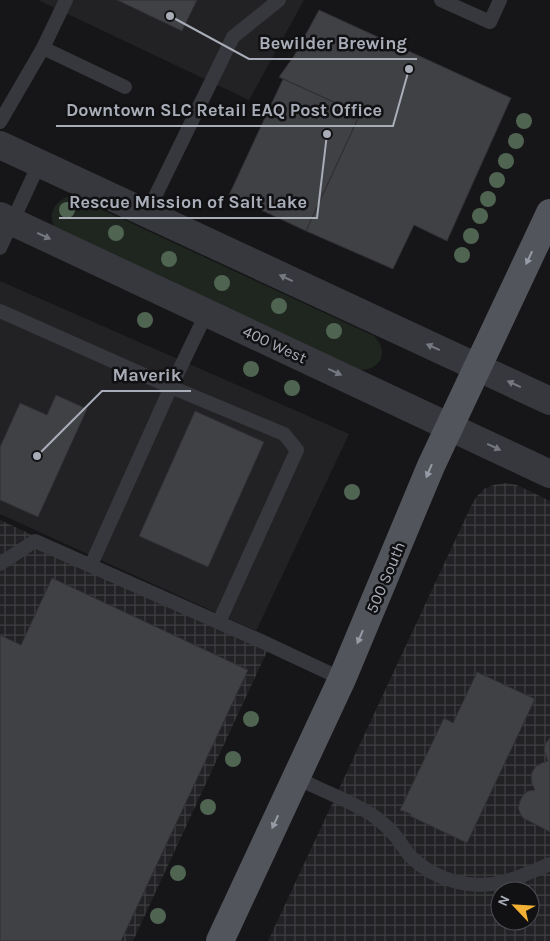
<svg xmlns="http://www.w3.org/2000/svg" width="550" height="941" font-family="Karla,sans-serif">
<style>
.built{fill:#222225}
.industrial{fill:url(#industrial-grid);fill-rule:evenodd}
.grass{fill:#1e261f}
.building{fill:#404145;stroke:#303034}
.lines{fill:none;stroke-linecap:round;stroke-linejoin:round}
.service{stroke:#37383d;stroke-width:14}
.tertiary{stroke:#37383d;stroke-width:28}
.primary{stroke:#53555c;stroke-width:28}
.tree{fill:#506452}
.oneway{fill:#757881}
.oneway2{fill:#979ba6}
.labels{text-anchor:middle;stroke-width:5;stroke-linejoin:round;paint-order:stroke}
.street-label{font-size:16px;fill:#a8adb8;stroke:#111113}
.leader{fill:none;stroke:#a8adb8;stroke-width:2}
.callout-dot{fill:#a8adb8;stroke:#111113;stroke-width:2}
.callout-label{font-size:18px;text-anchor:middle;font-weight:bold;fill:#a8adb8;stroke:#111113;stroke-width:5;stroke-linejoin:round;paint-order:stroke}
</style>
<defs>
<pattern id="industrial-grid" width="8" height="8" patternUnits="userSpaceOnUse" patternTransform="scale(1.25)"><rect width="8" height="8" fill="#222225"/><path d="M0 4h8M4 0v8" fill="none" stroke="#3f3f43"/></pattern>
</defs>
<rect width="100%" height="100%" fill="#161618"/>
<path class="built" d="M38,0H304L249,100Z
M0,281L349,434L256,631L0,514Z"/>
<path class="industrial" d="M505,483L517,485L550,501V941H268L472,504L477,496L484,489L493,485ZM500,891H530V921H500Z
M0,520L270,645L133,941H0Z"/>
<path class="grass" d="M66,197H75L374,336C390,353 381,371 357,370L54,226C48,212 54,205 66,197Z"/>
<path class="building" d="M117,0H197L182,31Z
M319,10L511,98L447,241L414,225L393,269L306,231L360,114L279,77L294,56Z
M283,79L360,114L306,231L229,195Z
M56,395L87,409L38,517L0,500V447L20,403L47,415Z
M195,411L264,442L208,567L139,536Z
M52,578L248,670L121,941H0V635L21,645Z
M477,672L535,699L467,843L410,816L411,814L400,810L444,718L453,723Z
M550,738V832L523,818L521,815L518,808L520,801L523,795L528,791L535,790L532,784L531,778L532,772L536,766L542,763L548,761L546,756L544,750L545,744Z"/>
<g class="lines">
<path class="service" d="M441,0L490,22L500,0
M43,48L66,0
M0,122L43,48L125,87
M147,213L233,37L279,0
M0,248L39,164
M0,311L171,387L284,434L297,450L219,622
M0,564L35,541L261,641L342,679
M91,565L171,387L207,312
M296,778C310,784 324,791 338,797C351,803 364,809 375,817C383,823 391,830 397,838C402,844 406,852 411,857C435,880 470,890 503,882C519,878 535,870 550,864"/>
<path class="tertiary" d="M0,145L550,401
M0,216L550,474"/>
<path class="primary" d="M220,941L342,679L431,466L550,213"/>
</g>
<g class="tree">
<circle cx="524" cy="121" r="8"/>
<circle cx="516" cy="141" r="8"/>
<circle cx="506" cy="161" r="8"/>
<circle cx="497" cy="180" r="8"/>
<circle cx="488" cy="199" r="8"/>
<circle cx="67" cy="210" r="8"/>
<circle cx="480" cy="216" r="8"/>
<circle cx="116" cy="233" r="8"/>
<circle cx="471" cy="236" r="8"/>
<circle cx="462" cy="255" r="8"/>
<circle cx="169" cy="259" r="8"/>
<circle cx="222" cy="283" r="8"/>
<circle cx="279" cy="306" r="8"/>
<circle cx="145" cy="320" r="8"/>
<circle cx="334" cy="331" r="8"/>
<circle cx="251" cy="369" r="8"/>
<circle cx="292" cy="388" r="8"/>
<circle cx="352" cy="492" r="8"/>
<circle cx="251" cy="719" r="8"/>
<circle cx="233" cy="759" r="8"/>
<circle cx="208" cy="807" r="8"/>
<circle cx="178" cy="873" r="8"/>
<circle cx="158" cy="916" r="8"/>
</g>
<defs><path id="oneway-solid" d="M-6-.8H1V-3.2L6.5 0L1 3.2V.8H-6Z" transform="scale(1.25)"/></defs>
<g class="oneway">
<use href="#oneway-solid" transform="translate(44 236) rotate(25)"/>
<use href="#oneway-solid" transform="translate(286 278) rotate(-155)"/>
<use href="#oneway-solid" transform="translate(433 347) rotate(-156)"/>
<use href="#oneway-solid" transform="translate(335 372) rotate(25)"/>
<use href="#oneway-solid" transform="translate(514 384) rotate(-155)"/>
<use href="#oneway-solid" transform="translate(494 447) rotate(25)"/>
</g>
<g class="oneway2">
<use href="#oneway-solid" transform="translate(529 258) rotate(115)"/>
<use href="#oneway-solid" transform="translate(429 471) rotate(113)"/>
<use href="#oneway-solid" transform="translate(360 637) rotate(113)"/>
<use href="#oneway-solid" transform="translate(275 822) rotate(115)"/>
</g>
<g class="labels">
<g class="street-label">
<text transform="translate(275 344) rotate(25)" y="6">400 West</text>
<text transform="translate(385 577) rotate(-67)" y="6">500 South</text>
</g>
</g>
<path class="leader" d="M170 16L249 59H417M409 69L393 126H56M327 134L317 218H59M37 456L102 391H191"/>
<g class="callout-dot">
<circle cx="170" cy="16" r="5"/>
<circle cx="409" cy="69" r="5"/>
<circle cx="327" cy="134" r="5"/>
<circle cx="37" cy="456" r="5"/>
</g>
<g class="callout-label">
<text x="333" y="49">Bewilder Brewing</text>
<text x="224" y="116">Downtown SLC Retail EAQ Post Office</text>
<text x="188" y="208">Rescue Mission of Salt Lake</text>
<text x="147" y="381">Maverik</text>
</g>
<g transform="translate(515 906) rotate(295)"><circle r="24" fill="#111113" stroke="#4d4f55"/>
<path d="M0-4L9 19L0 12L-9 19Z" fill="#f2b134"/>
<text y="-8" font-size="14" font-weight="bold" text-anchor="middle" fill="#a8adb8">N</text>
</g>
</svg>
